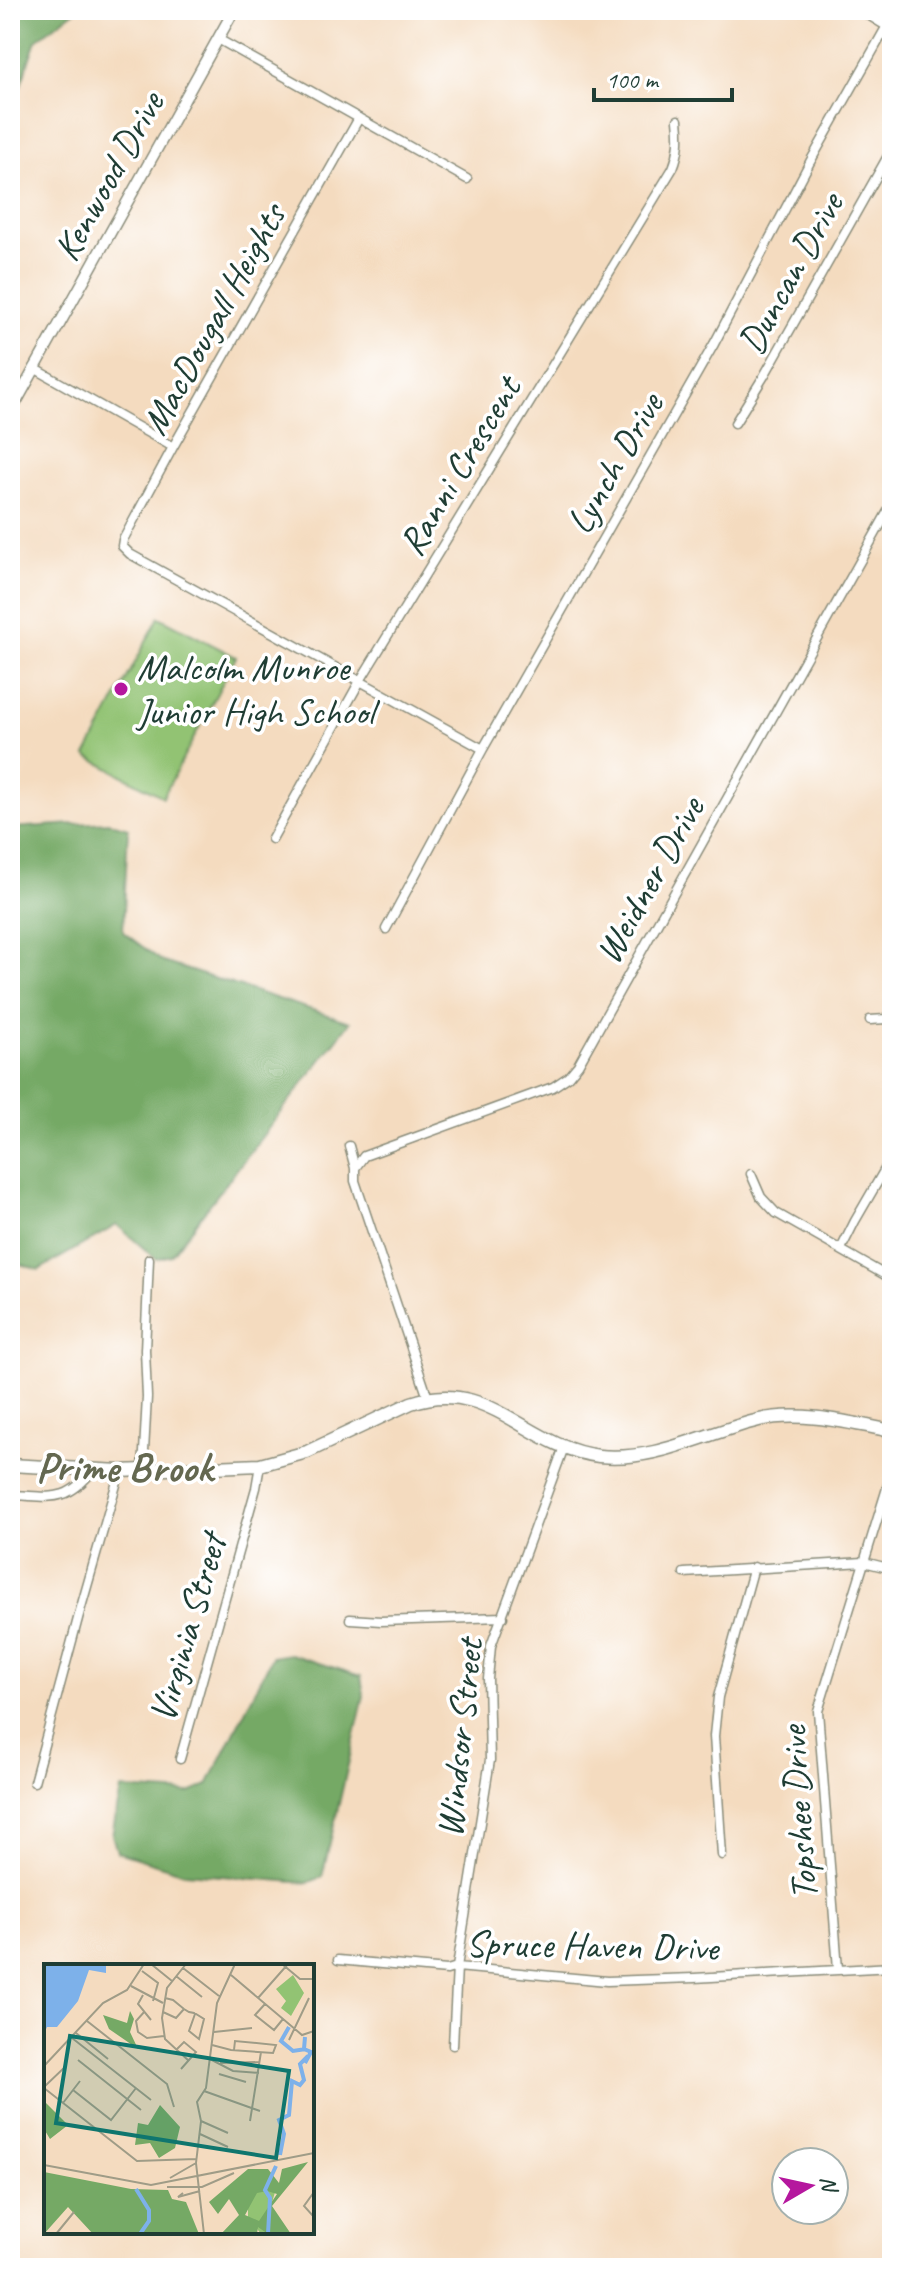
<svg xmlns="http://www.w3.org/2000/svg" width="902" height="2278" font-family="Caveat,sans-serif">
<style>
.green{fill:#92c373;stroke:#588054;stroke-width:2}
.forest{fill:#75a965;stroke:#4a734c;stroke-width:2}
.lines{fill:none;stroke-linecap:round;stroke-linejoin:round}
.stream{stroke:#7db1ea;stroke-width:3}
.minor-casing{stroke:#8a8c7a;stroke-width:11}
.tertiary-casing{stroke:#8a8c7a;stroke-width:13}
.secondary-casing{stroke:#8a8c7a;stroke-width:15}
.primary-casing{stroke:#8a8c7a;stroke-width:15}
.minor{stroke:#fff;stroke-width:8}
.tertiary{stroke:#fff;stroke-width:10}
.secondary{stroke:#fff;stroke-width:12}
.primary{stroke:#fff;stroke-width:12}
.poi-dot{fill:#b5179e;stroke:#fff;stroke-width:3}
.labels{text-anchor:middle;stroke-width:7;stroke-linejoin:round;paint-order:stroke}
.street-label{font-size:38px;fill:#1f3d34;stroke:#fff}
.poi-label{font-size:38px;fill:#1f3d34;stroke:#fff;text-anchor:start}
.quarter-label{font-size:42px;font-weight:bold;fill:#646850;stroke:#fff}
.inset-river{fill:none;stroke:#7db1ea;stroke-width:4}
.inset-road{fill:none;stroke:#9f9c87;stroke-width:2}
.view{fill:#0f766e;fill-opacity:0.15;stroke:#0f766e;stroke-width:4}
.inset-edge{fill:none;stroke:#1f3d34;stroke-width:4}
</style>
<rect width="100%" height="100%" fill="#fff"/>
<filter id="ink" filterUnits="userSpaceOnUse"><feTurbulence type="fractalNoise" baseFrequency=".0125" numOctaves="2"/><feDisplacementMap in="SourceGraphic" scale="16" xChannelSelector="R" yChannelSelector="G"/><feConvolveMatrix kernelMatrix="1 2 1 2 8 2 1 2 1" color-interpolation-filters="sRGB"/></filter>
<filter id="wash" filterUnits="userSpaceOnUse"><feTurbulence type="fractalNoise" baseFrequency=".006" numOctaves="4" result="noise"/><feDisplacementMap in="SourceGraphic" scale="32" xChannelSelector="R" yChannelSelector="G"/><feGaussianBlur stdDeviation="1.8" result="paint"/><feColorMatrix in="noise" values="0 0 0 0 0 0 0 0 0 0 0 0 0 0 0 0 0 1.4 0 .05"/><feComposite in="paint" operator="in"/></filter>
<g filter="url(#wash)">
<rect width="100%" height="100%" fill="#f4dbbf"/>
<path class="green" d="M159,617L236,657L163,797L86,756Z"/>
<path class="forest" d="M10,10H76L36,40L10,117Z
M892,635V707L880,706L879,700Z
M108,822L128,828L123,932L163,962L350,1022L171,1255L156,1259L117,1225L39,1270L10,1261V828Z
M290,1654L361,1676L364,1696L322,1877L307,1883L185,1873L117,1852L112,1835L121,1789L189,1793L208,1785L272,1657Z"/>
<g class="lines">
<path class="stream" d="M349,2268L352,2258L369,2256L384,2260L389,2254L405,2268"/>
</g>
</g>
<g filter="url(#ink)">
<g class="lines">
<g class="minor-casing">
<path id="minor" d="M218,39L467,179
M359,118L173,447L123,540L122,546L130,554L483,749
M34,368L173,447
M735,423L764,376L892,149
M272,839L360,681L673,168C680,151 680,137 678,120
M386,929L483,749L714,344L810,162L888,24
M870,1020L886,1019L892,1021
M349,1146L355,1168V1181L428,1398
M355,1168L364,1156L553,1087L568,1077L578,1065L892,504
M751,1174L761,1197L776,1213L892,1279
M841,1249L855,1221L892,1157
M143,1470L147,1397L145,1350L149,1259
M10,1495C51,1496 65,1505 94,1469
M684,1573L864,1562L892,1569
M350,1619L381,1621L503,1617
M180,1759L256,1488L260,1465
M34,1782L80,1611L120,1471
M722,1855L714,1736L718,1697L754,1567
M338,1960L447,1970L457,1967L607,1981L694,1978L892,1967
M838,1969L818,1711L892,1472
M453,2045L457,1967L490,1760L488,1679L491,1646L564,1447"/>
</g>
<g class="tertiary-casing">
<path id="tertiary" d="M10,413L234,10"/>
</g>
<g class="secondary-casing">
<path id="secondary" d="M10,1465L120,1471L260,1465L307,1452L411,1403C490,1376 524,1447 599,1456C655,1462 705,1433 759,1420C800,1410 851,1423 892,1431"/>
</g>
<g class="primary-casing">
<path id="primary" d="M864,10L892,27"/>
</g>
<use href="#minor" class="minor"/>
<use href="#tertiary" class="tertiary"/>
<use href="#secondary" class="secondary"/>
<use href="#primary" class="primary"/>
</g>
</g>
<circle class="poi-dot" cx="121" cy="689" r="8"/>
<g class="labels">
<g class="street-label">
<text transform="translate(108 176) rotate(-61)" y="13">Kenwood Drive</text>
<text transform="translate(790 273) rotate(-61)" y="13">Duncan Drive</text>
<text transform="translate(213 319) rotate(-61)" y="13">MacDougall Heights</text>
<text transform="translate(614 463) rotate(-60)" y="13">Lynch Drive</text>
<text transform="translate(459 466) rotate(-59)" y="13">Ranni Crescent</text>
<text transform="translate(649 880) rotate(-61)" y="13">Weidner Drive</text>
<text transform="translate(187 1628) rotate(-74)" y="13">Virginia Street</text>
<text transform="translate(459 1738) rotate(-84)" y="13">Windsor Street</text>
<text transform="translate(798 1813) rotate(-94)" y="13">Topshee Drive</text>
<text transform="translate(592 1945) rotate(1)" y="13">Spruce Haven Drive</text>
</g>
<g class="poi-label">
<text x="137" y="680">Malcolm Munroe<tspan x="137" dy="44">Junior High School</tspan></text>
</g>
<g class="quarter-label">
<text x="124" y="1481">Prime Brook</text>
</g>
</g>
<g transform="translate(44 1964)">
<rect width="270" height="270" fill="#f4dbbf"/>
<path d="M249,11L260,29L247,52L237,44L242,37L232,25ZM204,222L231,228L226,246L240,270H217L204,253Z" fill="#92c373"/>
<path d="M86,47L90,55L86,68L94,85L65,65L59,51L83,59ZM2,139L24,161L6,175L0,165ZM116,141L136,163L131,184L115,194L106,179L91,181L94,159L104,161ZM264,198L228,242L247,270H224L214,263L213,270H177L195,251L185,235L174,250L165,238L204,205H224L235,219L238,205ZM223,227L233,230L215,257L201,251L213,229ZM0,208L87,225L124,226L128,235L142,238L155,270H49L24,243L0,270Z" fill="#75a965" fill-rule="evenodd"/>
<path d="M0,0H62V9L45,6L34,37L13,63H3L0,70Z" fill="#7db1ea"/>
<path class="inset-river" d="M245,63L237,77L249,87L262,85M261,73L260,85L267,88L261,99M236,191L240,170L235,156L245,151L248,117L256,121L260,116L256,100L264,92M92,225L105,246V257L96,270M224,270L226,234L221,226L232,202"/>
<path class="inset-road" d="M107,0L128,17M142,0L123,24L118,54L121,75L145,97M238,0L256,15H270M139,4L175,32M98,7L114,19L109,37M187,11L258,71L270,67M132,12L158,33M87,22L119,39M99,31L94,40L107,56M121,34L129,36L140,45L145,48L150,49L151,50H152L160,55L155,75L145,67L151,50M214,34L244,0M221,40L211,51L230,66L239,55M101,47L92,57L94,68L103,74L120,72M119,48L132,54L140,45M43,57L123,120L130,143M170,68L208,64M32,69L64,95M28,74L107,136M245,76L265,34M168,81L187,86L229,89L232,81L191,77L190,86M132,86L140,78L152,88L137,105M164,94L189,107L215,109M34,96L97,146M176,99L216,98M0,102L59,39L83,26L100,0M175,110L202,118M0,123L22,102M0,124L93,197L152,195M29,126L67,156L92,124M160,127L216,147M19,139L36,117M157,157L184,169M206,157L217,88M156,170L184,183M0,201L107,221L270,189M126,214L152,199M123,223H158L190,209M270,228L260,242L270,253M139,229L134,233L156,227M12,270L30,248M160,270L152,199L157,157L153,138L162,124L173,39L191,0"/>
<path class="view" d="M26,72L245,107L232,194L12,159Z"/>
<rect width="270" height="270" class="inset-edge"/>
</g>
<rect width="902" height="2278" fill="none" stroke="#fff" stroke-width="40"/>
<g transform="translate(810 2186) rotate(81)"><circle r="38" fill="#ffffff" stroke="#a5b1ae" stroke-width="2"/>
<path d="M0-6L14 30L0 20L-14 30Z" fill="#b5179e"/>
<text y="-12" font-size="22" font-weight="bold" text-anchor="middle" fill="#1f3d34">N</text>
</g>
<path d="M594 88v12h138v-12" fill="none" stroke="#1f3d34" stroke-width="4"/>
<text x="606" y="88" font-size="24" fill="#1f3d34" stroke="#ffffff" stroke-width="6" paint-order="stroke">100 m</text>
</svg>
